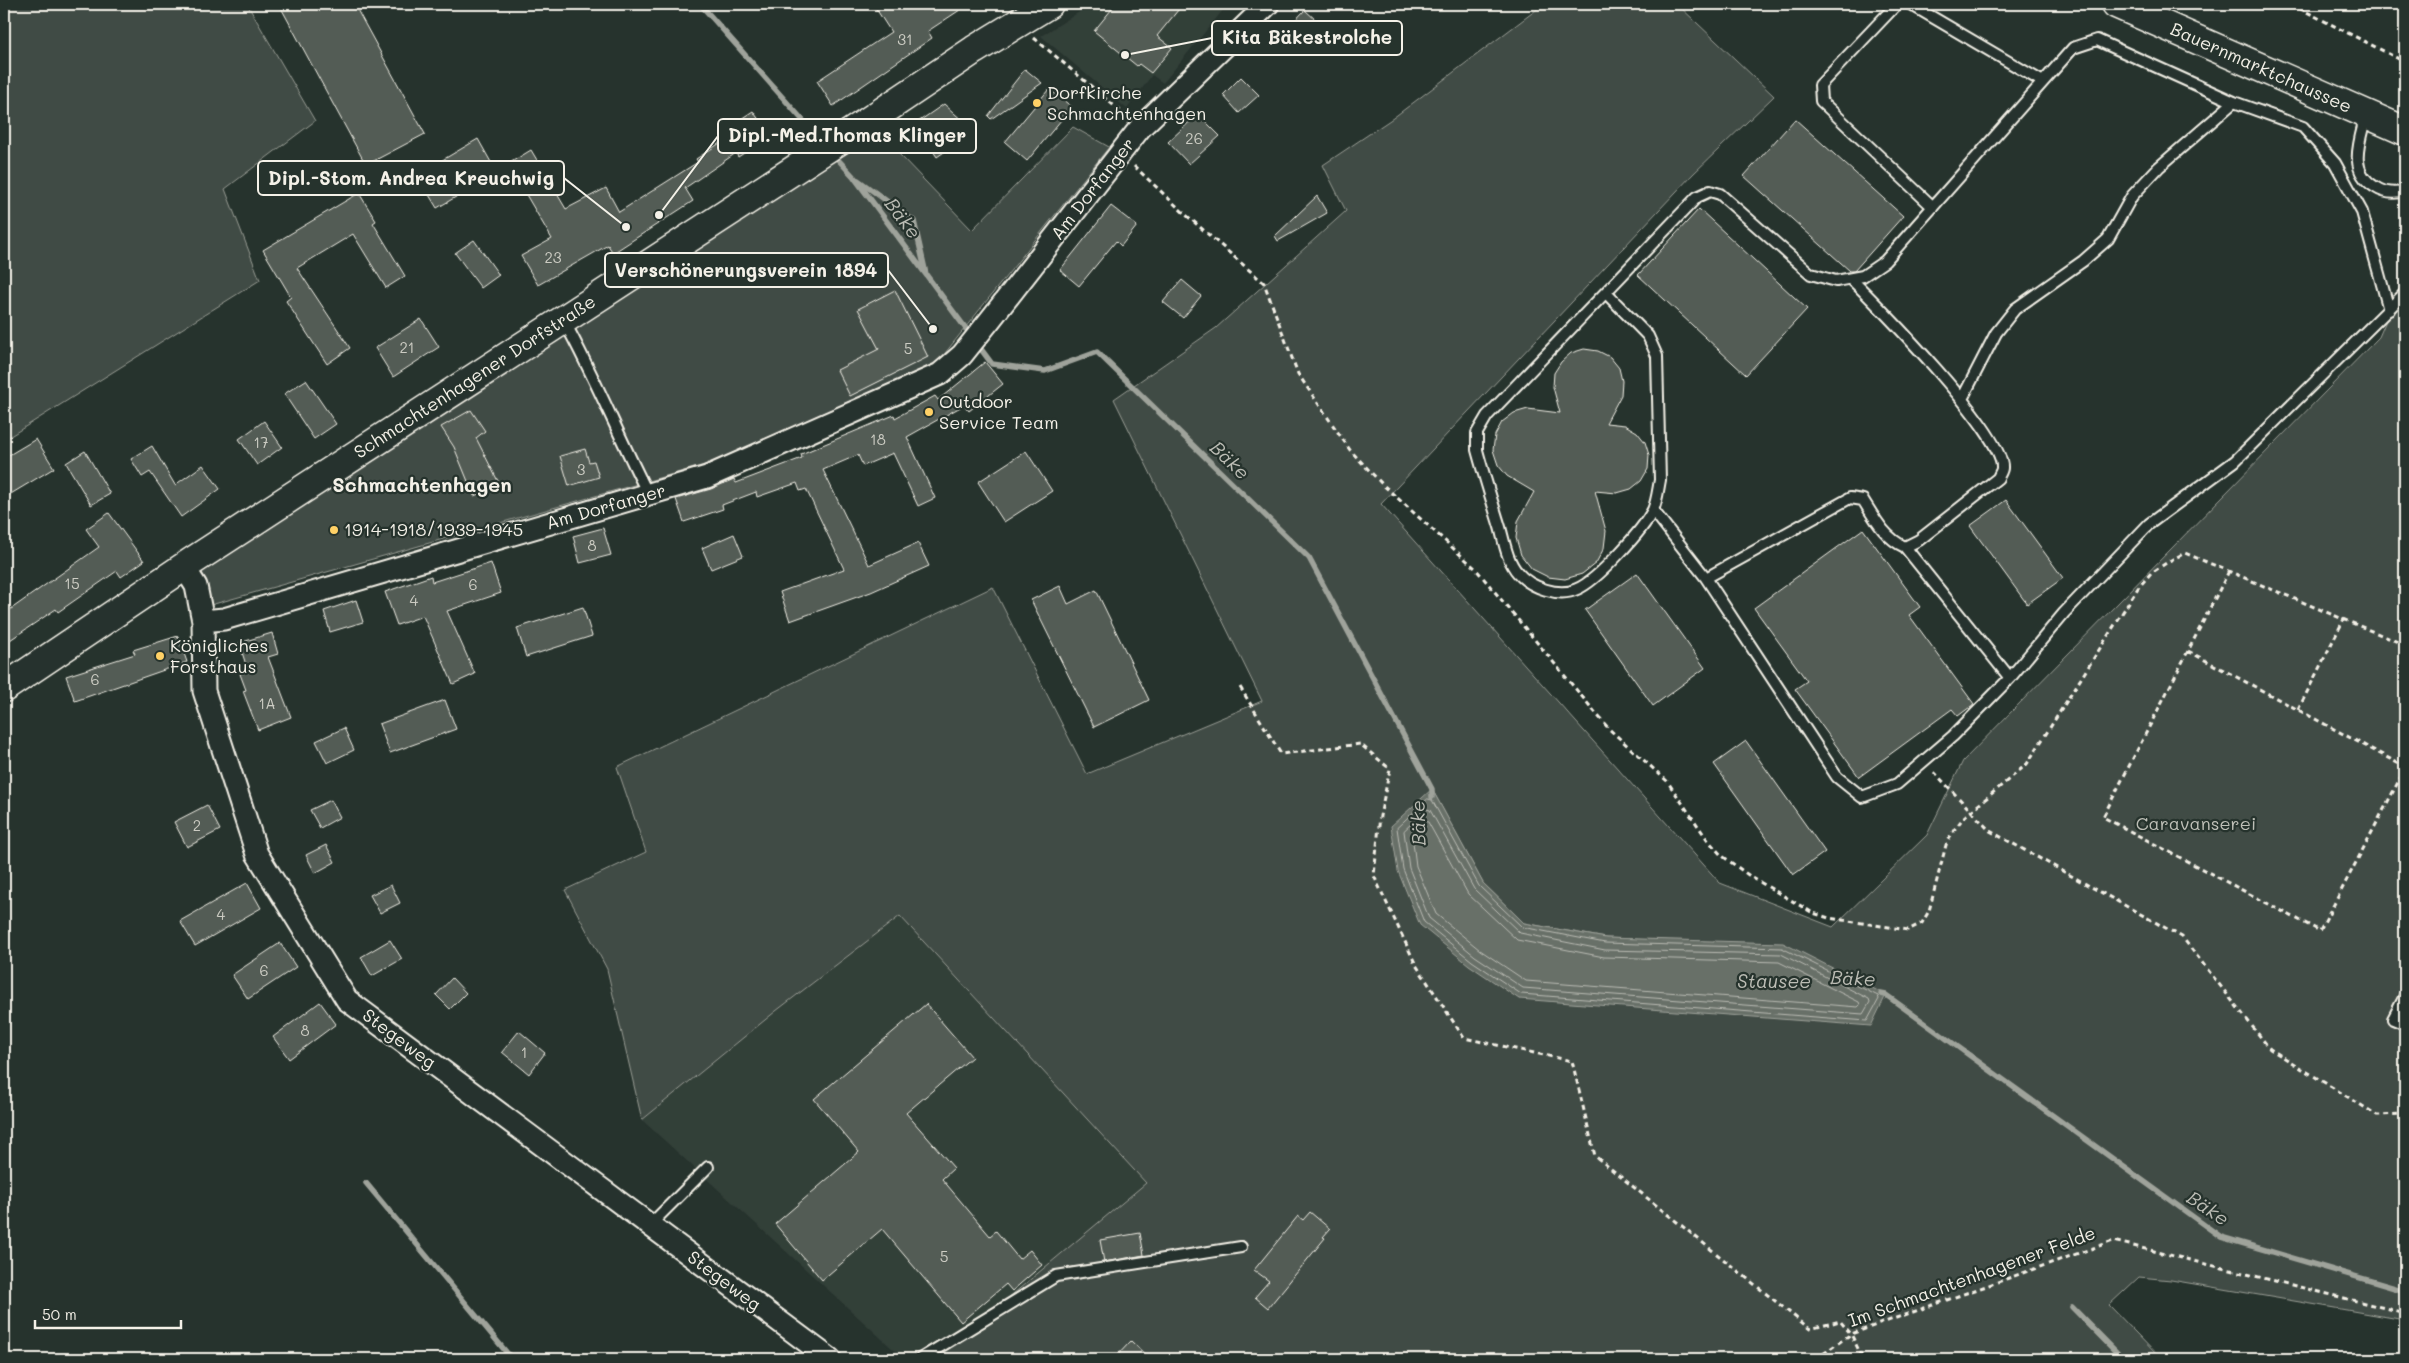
<svg xmlns="http://www.w3.org/2000/svg" width="2409" height="1363" font-family="Mali,sans-serif">
<style>
.built{fill:#333f39}
.green{fill:#414b45;stroke:#9a9e96;fill-rule:evenodd}
.water{fill:#676f68;stroke:#9fa39b}
.lines{fill:none;stroke-linecap:round;stroke-linejoin:round}
.shore{stroke:#bcbdb5;stroke-width:1}
.stream{stroke:#9fa39b;stroke-width:5.5}
.building{fill:#525c55;stroke:#f4f1e8}
.service-casing{stroke:#f4f1e8;stroke-width:14}
.minor-casing{stroke:#f4f1e8;stroke-width:25}
.secondary-casing{stroke:#f4f1e8;stroke-width:31}
.path{stroke:#f4f1e8;stroke-width:3;stroke-dasharray:5 4;stroke-linecap:butt}
.service{stroke:#26332d;stroke-width:10}
.minor{stroke:#26332d;stroke-width:21}
.secondary{stroke:#26332d;stroke-width:28}
.poi-dot{fill:#ffd166;stroke:#26332d;stroke-width:2}
.labels{text-anchor:middle;stroke-width:4.5;stroke-linejoin:round;paint-order:stroke}
.number-label{font-size:15px;fill:#ccccc3}
.street-label{font-size:18px;fill:#f4f1e8;stroke:#26332d}
.poi-label{font-size:18px;fill:#f4f1e8;stroke:#26332d;text-anchor:start}
.park-label{font-size:18px;fill:#bebfb7;stroke:#26332d}
.water-label{font-size:19px;font-style:italic;fill:#bcbdb5;stroke:#26332d}
.quarter-label{font-size:20px;font-weight:bold;fill:#f4f1e8;stroke:#26332d}
.leader{fill:none;stroke:#f4f1e8;stroke-width:2}
.callout-dot{fill:#f4f1e8;stroke:#26332d;stroke-width:2}
.callout{fill:#26332d;stroke:#f4f1e8;stroke-width:2}
.callout-label{font-size:19px;text-anchor:middle;font-weight:bold;fill:#f4f1e8}
</style>
<rect width="100%" height="100%" fill="#26332d"/>
<filter id="ink" filterUnits="userSpaceOnUse"><feTurbulence type="fractalNoise" baseFrequency=".02" numOctaves="2"/><feDisplacementMap in="SourceGraphic" scale="10" xChannelSelector="R" yChannelSelector="G"/><feConvolveMatrix kernelMatrix="1 2 1 2 8 2 1 2 1" color-interpolation-filters="sRGB"/></filter>
<g filter="url(#ink)">
<path class="built" d="M1092,4H1228L1163,83L1152,75L1127,109L1041,36Z
M900,916L1147,1183L935,1359H904L642,1120L776,1011Z"/>
<path class="green" d="M4,4H247L315,121L225,189L260,280L4,440Z
M1544,4H1677L1774,96L1693,174L1381,504L1720,883L1833,927L1927,835L1963,761L2379,337L2405,276V1320L2171,1280L2139,1277L2109,1305L2161,1359H935L1146,1183L900,916L776,1011L642,1120L607,969L565,890L646,852L617,767L993,587L1087,774L1262,701L1114,399L1216,328L1346,211L1323,165L1393,118ZM1432,789L1483,883L1524,923L1606,938L1701,942L1519,999Z
M1073,127L1109,147L938,362L708,464L207,606L196,572L876,130L972,230Z"/>
<path class="water" d="M1432,789L1483,883L1524,923L1606,938L1783,943L1886,995L1871,1026L1519,999L1469,965L1420,925L1398,871L1391,826Z"/>
<g class="lines">
<path class="shore" d="M1428,799L1432,800L1479,886L1522,927L1605,943L1782,948L1878,996L1879,999L1867,1021L1521,994L1472,961L1424,922L1403,869L1397,828Z
M1427,809L1430,810L1474,889L1520,933L1605,950L1781,954L1869,999L1870,1002L1863,1014L1523,988L1475,956L1429,918L1409,868L1404,831Z
M1425,821L1428,822L1468,894L1517,940L1604,957L1779,962L1859,1002L1860,1005L1858,1007L1526,981L1480,950L1436,914L1416,866L1412,834Z"/>
<path class="stream" d="M700,4L823,143
M832,153L854,177L992,364L1045,371L1097,352L1309,558L1432,789V797
M858,180L914,221L926,274
M1881,994L1886,995L2221,1237L2405,1291
M366,1183L512,1359
M2072,1307L2123,1359"/>
</g>
<path class="building" d="M279,4H354L425,134L366,165Z
M873,4H969L928,31L932,38L833,106L817,81L891,32Z
M1116,4H1183L1157,36L1172,48L1151,73L1139,64L1137,66L1094,31Z
M1305,10L1328,31L1307,53L1285,31Z
M1025,69L1042,83L991,119L988,116Z
M1241,77L1259,95L1239,113L1223,95Z
M1049,89L1072,107L1027,161L1005,142Z
M944,104L974,131L937,157L915,124Z
M753,111L770,136L738,157L736,153L685,188L693,201L613,253L608,245L538,285L521,256L552,239L508,164L531,150L566,209L606,188L619,212L698,162L696,159L726,139L721,132Z
M1198,114L1220,136L1189,164L1168,142Z
M1795,119L1903,216L1854,271H1850L1744,176Z
M478,139L497,173L437,208L417,175Z
M359,193L376,221L373,223L405,276L386,288L353,234L297,268L350,348L327,364L286,301L291,297L263,250Z
M1317,196L1327,213L1278,241L1275,236Z
M1111,206L1137,226L1121,246L1116,241L1079,286L1060,270Z
M1699,209L1807,309L1746,375L1638,275Z
M474,240L499,275L481,288L455,253Z
M1182,280L1201,296L1183,318L1163,302Z
M895,290L928,357L850,396L837,370L879,349L858,309Z
M421,319L439,347L393,377L375,348Z
M1584,349L1598,351L1610,357L1619,368L1622,381L1621,395L1606,423L1625,425L1637,432L1645,442L1649,455L1648,469L1641,481L1631,489L1617,493L1595,491L1606,531L1604,548L1596,563L1582,574L1565,579L1548,577L1532,569L1521,555L1516,538L1518,521L1534,492L1507,476L1498,465L1493,450L1495,435L1502,422L1514,413L1528,409L1560,413L1553,387L1554,373L1561,362L1571,353Z
M985,362L1003,384L969,411L964,405L907,437L935,498L918,506L893,453L863,466L858,455L823,470L869,565L918,543L929,566L871,592L790,621L780,592L844,569L806,489L800,491L797,483L757,497L756,492L722,505L723,509L684,522L676,499L711,489L734,479L736,483L802,458L801,454L894,415L895,418L935,396L938,400Z
M306,380L336,424L314,439L284,394Z
M471,410L485,431L476,438L500,485L474,496L454,447L441,427Z
M264,421L282,447L257,465L239,439Z
M36,439L54,468L4,498V458Z
M152,446L175,485L203,465L220,489L181,517L150,472L142,477L131,459Z
M585,449L589,462L594,461L599,477L569,486L560,456Z
M85,451L110,494L91,505L66,463Z
M1026,451L1052,491L1004,522L978,482Z
M2006,500L2063,578L2027,604L1970,526Z
M109,513L144,561L121,577L117,571L58,612L56,609L4,644V614L99,547L86,529Z
M603,528L611,555L580,563L573,536Z
M1863,529L1920,607L1909,615L1974,704L1958,716L1952,709L1859,777L1795,689L1807,681L1754,608Z
M734,534L743,556L711,569L702,548Z
M491,563L501,593L447,611L475,674L453,684L423,616L397,625L385,592L431,576L432,582Z
M1637,573L1705,668L1653,706L1585,610Z
M1060,586L1068,604L1096,590L1149,700L1094,727L1031,600Z
M356,600L363,622L330,632L324,611Z
M583,607L592,636L526,657L517,628Z
M272,633L278,654L268,657L291,717L258,730L243,691L246,690L240,674L248,671L239,643Z
M178,636L187,662L75,701L66,676L135,654L133,650Z
M445,700L456,729L390,753L379,724Z
M344,728L354,750L327,763L316,741Z
M1746,741L1825,852L1793,875L1714,764Z
M331,800L340,817L320,828L310,810Z
M207,805L220,830L187,847L174,822Z
M326,845L335,862L315,873L306,855Z
M247,883L261,908L195,946L180,921Z
M391,885L400,903L380,913L370,895Z
M390,940L402,959L372,976L361,957Z
M280,943L296,967L248,999L232,975Z
M452,978L466,993L450,1009L436,995Z
M320,1002L336,1024L289,1059L273,1037Z
M926,1004L972,1057L906,1113L954,1168L942,1179L990,1236L996,1231L1019,1259L1030,1250L1042,1265L1012,1291L1006,1284L961,1322L882,1229L822,1280L775,1224L859,1152L814,1099Z
M519,1031L545,1053L529,1074L502,1052Z
M1310,1212L1330,1229L1323,1237L1325,1238L1268,1308L1255,1297L1269,1281L1254,1270L1298,1216L1303,1220Z
M1140,1233L1144,1255L1104,1262L1100,1240Z
M1131,1341L1150,1359H1114Z"/>
<g class="lines">
<g class="service-casing">
<path id="service" d="M1897,4L1820,85L1821,101L1933,207
M1910,4L2043,82
M2366,115C2360,141 2347,170 2375,187C2384,193 2395,194 2405,191
M1606,293L1648,336L1657,356L1660,480C1658,490 1657,501 1653,510C1643,530 1597,581 1577,589C1559,598 1530,587 1518,573C1507,561 1504,541 1500,527C1492,501 1484,476 1477,450V433L1487,416L1697,197L1710,191L1720,194L1811,274L1836,281L1863,276L1885,261L2073,48L2097,40L2234,102L2303,127L2335,163L2362,212L2389,310
M564,321C595,377 619,437 648,494
M1962,399L1996,333L2015,309L2083,261L2108,239L2132,196L2159,167L2234,102
M1653,510L1706,578L1837,777L1862,797L1897,784L1953,736L2010,678L2064,613L2149,524L2235,461L2405,293
M1905,547L2010,678
M1706,578L1850,498L1863,500C1875,519 1885,538 1905,547L1919,540L1998,478C1999,475 2002,471 2002,468C2005,435 1878,305 1851,279
M2405,996L2393,1019L2405,1024
M650,1225L708,1167
M920,1359L1056,1276L1241,1247"/>
</g>
<g class="minor-casing">
<path id="minor" d="M184,567L196,586L203,621L204,691L257,854L347,1000L830,1359
M203,621L224,619L707,477L940,374L962,355L990,320L1140,128L1268,4"/>
</g>
<g class="secondary-casing">
<path id="secondary" d="M2116,4L2405,131
M4,688L191,562L843,138L974,50L1049,4"/>
</g>
<path class="path" d="M2291,4L2405,62
M1034,38L1125,115
M1134,166L1185,214L1264,283L1298,374L1350,450L1382,484L1475,568L1609,729L1667,781L1707,839L1721,855L1751,877L1813,913L1829,918L1908,930L1922,923L1929,911L1946,845L1954,830L1964,817L2027,764L2138,588L2151,573L2171,560L2185,553L2405,645
M2229,571L2103,817L2320,931L2405,769
M2188,651L2405,767
M1240,687L1281,754L1360,744L1390,769L1380,816L1374,876L1416,965L1464,1038L1572,1061L1595,1156L1810,1329L1840,1321L1851,1334L1863,1359
M2298,710L2344,619
M1934,772L1990,831L2182,937L2270,1049L2377,1115L2405,1114
M1816,1359L1851,1334L2113,1241L2405,1313"/>
<use href="#service" class="service"/>
<use href="#minor" class="minor"/>
<use href="#secondary" class="secondary"/>
</g>
</g>
<g class="poi-dot">
<circle cx="1037" cy="103" r="5"/>
<circle cx="929" cy="412" r="5"/>
<circle cx="334" cy="530" r="5"/>
<circle cx="160" cy="656" r="5"/>
</g>
<g class="labels">
<g class="number-label">
<text x="905" y="45">31</text>
<text x="1194" y="144">26</text>
<text x="553" y="263">23</text>
<text x="407" y="353">21</text>
<text x="908" y="354">5</text>
<text x="878" y="445">18</text>
<text x="261" y="448">17</text>
<text x="581" y="475">3</text>
<text x="592" y="551">8</text>
<text x="72" y="589">15</text>
<text x="473" y="590">6</text>
<text x="414" y="606">4</text>
<text x="95" y="685">6</text>
<text x="267" y="709">1A</text>
<text x="197" y="831">2</text>
<text x="221" y="920">4</text>
<text x="264" y="976">6</text>
<text x="305" y="1036">8</text>
<text x="524" y="1058">1</text>
<text x="944" y="1262">5</text>
</g>
<g class="street-label">
<text transform="translate(2261 68) rotate(24)" y="6">Bauernmarktchaussee</text>
<text transform="translate(1093 189) rotate(-52)" y="6">Am Dorfanger</text>
<text transform="translate(475 377) rotate(-33)" y="6">Schmachtenhagener Dorfstraße</text>
<text transform="translate(606 507) rotate(-16)" y="6">Am Dorfanger</text>
<text transform="translate(399 1039) rotate(37)" y="6">Stegeweg</text>
<text transform="translate(1972 1277) rotate(-20)" y="6">Im Schmachtenhagener Felde</text>
<text transform="translate(724 1281) rotate(37)" y="6">Stegeweg</text>
</g>
<g class="poi-label">
<text x="1047" y="99">Dorfkirche<tspan x="1047" dy="21">Schmachtenhagen</tspan></text>
<text x="939" y="408">Outdoor<tspan x="939" dy="21">Service Team</tspan></text>
<text x="344" y="536">1914-1918/1939-1945</text>
<text x="170" y="652">Königliches<tspan x="170" dy="21">Forsthaus</tspan></text>
</g>
<g class="park-label">
<text x="2196" y="830">Caravanserei</text>
</g>
<g class="water-label">
<text transform="translate(903 218) rotate(53)" y="7">Bäke</text>
<text transform="translate(1230 460) rotate(44)" y="7">Bäke</text>
<text transform="translate(1418 823) rotate(-91)" y="7">Bäke</text>
<text transform="translate(1853 978) rotate(3)" y="7">Bäke</text>
<text x="1774" y="988">Stausee</text>
<text transform="translate(2208 1208) rotate(34)" y="7">Bäke</text>
</g>
<g class="quarter-label">
<text x="422" y="492">Schmachtenhagen</text>
</g>
</g>
<path class="leader" d="M1125 55L1212 38M659 215L718 136M626 227L564 178M933 329L888 270"/>
<g class="callout-dot">
<circle cx="1125" cy="55" r="5"/>
<circle cx="659" cy="215" r="5"/>
<circle cx="626" cy="227" r="5"/>
<circle cx="933" cy="329" r="5"/>
</g>
<g class="callout">
<rect x="1212" y="21" width="190" height="34" rx="5"/>
<rect x="718" y="119" width="258" height="34" rx="5"/>
<rect x="258" y="161" width="306" height="34" rx="5"/>
<rect x="605" y="253" width="283" height="34" rx="5"/>
</g>
<g class="callout-label">
<text x="1307" y="44">Kita Bäkestrolche</text>
<text x="847" y="142">Dipl.-Med.Thomas Klinger</text>
<text x="411" y="185">Dipl.-Stom. Andrea Kreuchwig</text>
<text x="746" y="277">Verschönerungsverein 1894</text>
</g>
<rect width="2409" height="1363" fill="none" stroke="#26332d" stroke-width="20"/>
<rect x="10" y="10" width="2389" height="1343" fill="none" stroke="#f4f1e8" stroke-width="2" filter="url(#ink)"/>
<path d="M35 1320v8h146v-8" fill="none" stroke="#f4f1e8" stroke-width="2.5"/>
<text x="42" y="1320" font-size="15" fill="#f4f1e8" stroke="#26332d" stroke-width="4" paint-order="stroke">50 m</text>
</svg>
